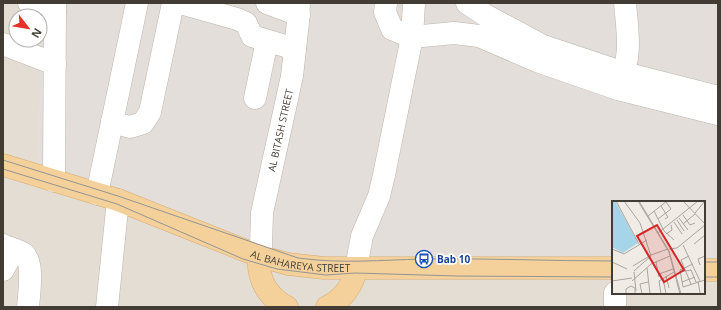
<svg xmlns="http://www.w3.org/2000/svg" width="721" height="310" font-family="'Open Sans',sans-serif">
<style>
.residential{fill:#e4ddd3}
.industrial{fill:#e3deda}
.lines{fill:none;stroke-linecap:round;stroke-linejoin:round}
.minor-casing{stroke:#beb5ac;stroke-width:23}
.major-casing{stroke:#d7ab6d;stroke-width:23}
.minor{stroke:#fff;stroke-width:22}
.major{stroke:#f4d19b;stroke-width:22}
.tram{stroke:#949494;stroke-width:1}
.labels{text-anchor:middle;stroke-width:3.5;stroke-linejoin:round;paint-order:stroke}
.street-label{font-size:10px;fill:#423c35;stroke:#fff}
.transit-label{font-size:10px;font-weight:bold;fill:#164399;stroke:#fff;text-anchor:start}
.inset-road{fill:none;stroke:#aaa69f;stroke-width:1}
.view{fill:#d62828;fill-opacity:0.15;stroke:#d62828;stroke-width:2}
.inset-edge{fill:none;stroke:#423c35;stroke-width:2}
</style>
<rect width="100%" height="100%" fill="#f0ece5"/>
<path class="residential" d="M3,3H39V16H16V40H39V177L613,275V293H704V279H718V307H3Z"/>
<path class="industrial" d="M39,3H718V275H704V202H613V275L325,272L38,177L39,40H40Z"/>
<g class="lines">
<g class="minor-casing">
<g id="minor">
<path d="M29,3L55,13"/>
<path d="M180,3L237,19L246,23L252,36L295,49"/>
<path d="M267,3L299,15"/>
<path d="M386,3L385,12L392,29L412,37L454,33L479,36L537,61L618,89L718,114"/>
<path d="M467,3L485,15L543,46L624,73L718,97"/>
<path d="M3,44L55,64"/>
<path d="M619,86C632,55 628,36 625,3"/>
<path d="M255,98L267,41"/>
<path d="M112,122L130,127L143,123L150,112L173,3"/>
<path d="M54,181L55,3"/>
<path d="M97,194L137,3"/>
<path d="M3,245C9,248 18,250 24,254C34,263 29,294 28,307"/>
<path id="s1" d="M259,256L261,246L262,213L292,76L298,22L299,3"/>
<path d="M356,268L362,236L379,196L384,175L412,37L414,3"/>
<path d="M3,270L14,250"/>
<path d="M107,307L118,200"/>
<path d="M615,307V293"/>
</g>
</g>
<g class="major-casing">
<g id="major">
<path id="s2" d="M3,165L118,200L259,256L288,264L324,268H613"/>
<path d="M259,256C257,278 267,297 287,307"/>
<path d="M704,270H718"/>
<path d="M327,307C342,300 354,285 356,268"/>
</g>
</g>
<use href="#minor" class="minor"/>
<use href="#major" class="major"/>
<path class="tram" d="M3,160L118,196L298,258C341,264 381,260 423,259C486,258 550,261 613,261
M3,169L117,204L243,259L277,269L326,275L355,273L457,276L613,277
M704,262H718
M704,277H718"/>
</g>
<defs>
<g id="bus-ring" transform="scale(0.9)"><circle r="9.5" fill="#fff" stroke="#1a4fb4" stroke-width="1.5"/><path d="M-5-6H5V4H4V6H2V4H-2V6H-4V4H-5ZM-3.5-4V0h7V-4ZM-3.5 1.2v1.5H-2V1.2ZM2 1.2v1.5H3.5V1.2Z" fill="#1a4fb4"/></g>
</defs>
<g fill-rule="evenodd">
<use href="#bus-ring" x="424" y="259"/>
</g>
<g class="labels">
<g class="street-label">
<text dy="4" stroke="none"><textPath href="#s1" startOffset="128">AL BITASH STREET</textPath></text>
<text dy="4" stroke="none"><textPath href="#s2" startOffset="314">AL BAHAREYA STREET</textPath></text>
</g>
<g class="transit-label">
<text x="437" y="263">Bab 10</text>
</g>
</g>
<g transform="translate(612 201)">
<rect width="93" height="93" fill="#f0ece5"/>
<path d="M0,0H3L26,42L11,52L0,46Z" fill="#a6d4e8"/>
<path class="inset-road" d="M4,0L27,43M12,0L28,22L39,55L22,70M26,0L57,51L68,93M27,0L57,50L69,93M71,0L93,23M49,5L56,16L53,18M42,10L52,30L62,39M83,12L93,0M71,14L78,24L83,22M36,15L55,0M67,17L76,29M46,18L59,8L54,1M65,19L72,30M62,21L70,33M71,23L83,13M46,32L86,0M54,33L60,29L59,24M82,43L93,34M71,44L88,80M0,48L12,53L35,39M57,48L65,47L93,24M77,55L69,59L79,83M0,61L15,68M44,61L47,76M88,64L86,58L93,55M21,65L39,54L56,48M35,67L38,93M22,71L24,90M68,71L79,69L84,81M47,73L61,68M54,75L57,87M51,77L54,93M0,80L20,77M20,80L39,63L58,55M86,80L88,92M70,81L83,76M71,86L68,69L81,63M71,86L93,79M14,93V88L19,85L23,87V93M30,93L28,83L36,81M49,93L47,80L62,71"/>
<path class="view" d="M45,24L72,69L52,81L25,35Z"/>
<rect width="93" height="93" class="inset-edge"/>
</g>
<rect width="721" height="310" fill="none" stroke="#423c35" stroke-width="8"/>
<g transform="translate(28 28) rotate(121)"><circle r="19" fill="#ffffff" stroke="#b3b1ae"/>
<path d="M0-3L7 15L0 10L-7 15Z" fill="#e43028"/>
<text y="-6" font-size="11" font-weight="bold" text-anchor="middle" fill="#423c35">N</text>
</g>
</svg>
